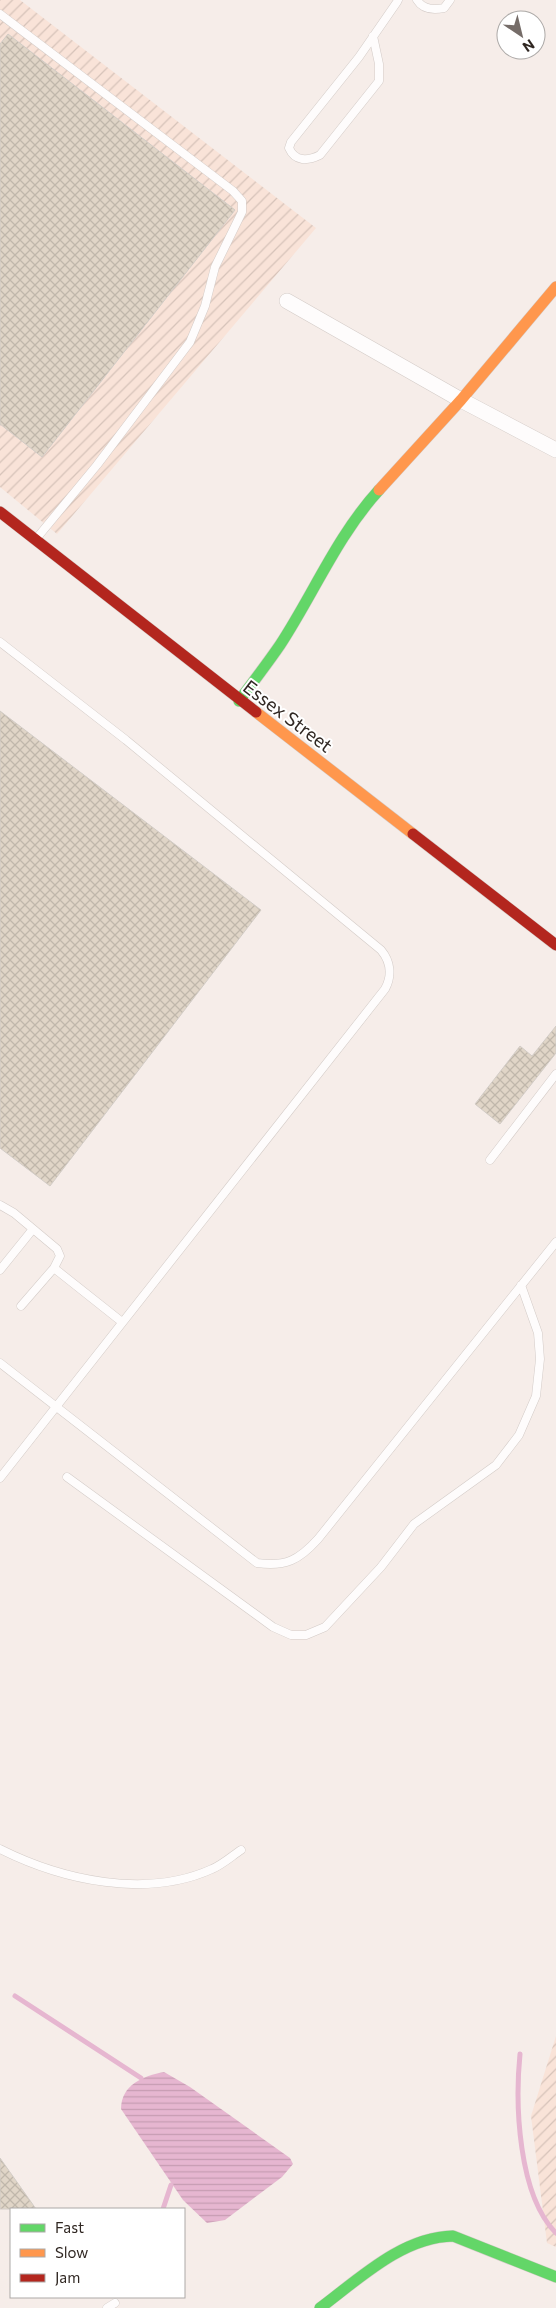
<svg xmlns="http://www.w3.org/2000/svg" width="556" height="2308" font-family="Commissioner,sans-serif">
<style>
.industrial{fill:url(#industrial-furrows)}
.water{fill:url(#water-rules)}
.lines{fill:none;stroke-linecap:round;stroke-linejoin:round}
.stream{stroke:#e6b6d0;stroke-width:5}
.building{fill:url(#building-cross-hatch);stroke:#d2ccc6}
.lane-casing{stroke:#d3cbc7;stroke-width:9}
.street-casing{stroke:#d3cbc7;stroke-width:16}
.fast-casing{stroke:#d3cbc7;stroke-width:12}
.slow-casing{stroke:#d3cbc7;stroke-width:12}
.jam-casing{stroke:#d3cbc7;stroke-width:12}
.lane{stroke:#fefcfc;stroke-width:8}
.street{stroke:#fefcfc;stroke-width:15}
.fast{stroke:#63d668;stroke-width:11}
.slow{stroke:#ff974d;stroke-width:11}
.jam{stroke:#b3261e;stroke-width:11}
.labels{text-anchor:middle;stroke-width:4;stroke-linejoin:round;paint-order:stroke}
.street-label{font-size:19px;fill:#302722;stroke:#fff}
</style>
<defs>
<pattern id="industrial-furrows" width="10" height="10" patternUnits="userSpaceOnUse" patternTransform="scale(1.25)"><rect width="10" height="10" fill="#f9e3d8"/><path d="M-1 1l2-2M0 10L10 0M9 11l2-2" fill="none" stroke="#d6c3b9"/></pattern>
<pattern id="water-rules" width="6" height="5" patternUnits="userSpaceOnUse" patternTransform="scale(1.25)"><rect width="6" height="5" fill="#e6b6d0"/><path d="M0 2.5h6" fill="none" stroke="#c69cb2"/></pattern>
<pattern id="building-cross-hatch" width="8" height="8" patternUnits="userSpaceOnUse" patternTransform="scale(1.25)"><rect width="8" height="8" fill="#e0d5c7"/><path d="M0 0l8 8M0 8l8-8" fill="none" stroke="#c0b7ab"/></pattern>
</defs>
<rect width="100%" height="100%" fill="#f6ede9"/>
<path class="industrial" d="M0,0H20L316,228L57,534L0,487Z
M556,2036V2247L547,2243L531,2116Z"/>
<path class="water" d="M164,2072L190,2087L290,2158L293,2164L282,2177L225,2220L207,2223L183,2200L121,2109C121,2085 143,2076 164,2072Z"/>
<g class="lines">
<path class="stream" d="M15,1996L141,2078
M520,2054C515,2104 518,2195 556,2233
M163,2209L171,2185"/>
</g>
<path class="building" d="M8,34L235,210L42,457L0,424V44Z
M0,711L261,910L50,1186L0,1148Z
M556,1026V1053L500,1124L475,1104L520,1046L532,1056Z
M0,2158L36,2209H0Z"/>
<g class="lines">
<g class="lane-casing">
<path id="lane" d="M417,0C423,10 434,10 444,8L450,0
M0,14L233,191L242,201V212L215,267L205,306L190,342L97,465L36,539
M373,36L379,64V81L320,155C308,161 295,162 289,148L291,142L359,57L397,2L398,0
M0,642L126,740L381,950C391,962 392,976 385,989L0,1478
M490,1160L556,1074
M0,1205L14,1213L57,1249L60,1256L54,1268
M0,1270L33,1229
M21,1306L54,1268L122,1322
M0,1363L257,1563C286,1567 299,1560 318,1539L556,1242
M67,1477L273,1627L291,1635H306L325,1627L381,1567L414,1524L496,1465L519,1435L536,1396L540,1359L538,1333L521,1285
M0,1849C62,1880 146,1899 212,1869C222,1865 232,1856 241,1850
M107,2308L115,2303"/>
</g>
<g class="street-casing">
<path id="street" d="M287,301L461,400L556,450"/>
</g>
<g class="fast-casing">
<path id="fast" d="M239,701C253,682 267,664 280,645C314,593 337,536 379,490
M320,2308C359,2279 402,2237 453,2236L556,2277"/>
</g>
<g class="slow-casing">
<path id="slow" d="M379,490L461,400L556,287
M256,712L413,834"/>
</g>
<g class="jam-casing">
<path id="jam" d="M0,512L256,712
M413,834L556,945"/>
</g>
<use href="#lane" class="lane"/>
<use href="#street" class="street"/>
<use href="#fast" class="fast"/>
<use href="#slow" class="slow"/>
<use href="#jam" class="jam"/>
</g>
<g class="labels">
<g class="street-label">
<text transform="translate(288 716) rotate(37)" y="7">Essex Street</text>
</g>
</g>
<rect x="10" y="2208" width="175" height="90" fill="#ffffff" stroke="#aca9a7"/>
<rect x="20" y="2224" width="25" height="8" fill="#63d668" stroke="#aca9a7"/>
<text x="55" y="2233" font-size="15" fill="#302722">Fast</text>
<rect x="20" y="2249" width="25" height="8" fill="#ff974d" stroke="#aca9a7"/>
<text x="55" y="2258" font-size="15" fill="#302722">Slow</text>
<rect x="20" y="2274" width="25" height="8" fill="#b3261e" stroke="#aca9a7"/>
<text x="55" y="2283" font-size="15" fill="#302722">Jam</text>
<g transform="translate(521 35) rotate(145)"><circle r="24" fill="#ffffff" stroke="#aca9a7"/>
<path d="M0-4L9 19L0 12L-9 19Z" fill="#756c68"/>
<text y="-8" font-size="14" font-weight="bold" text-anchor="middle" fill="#302722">N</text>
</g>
</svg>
